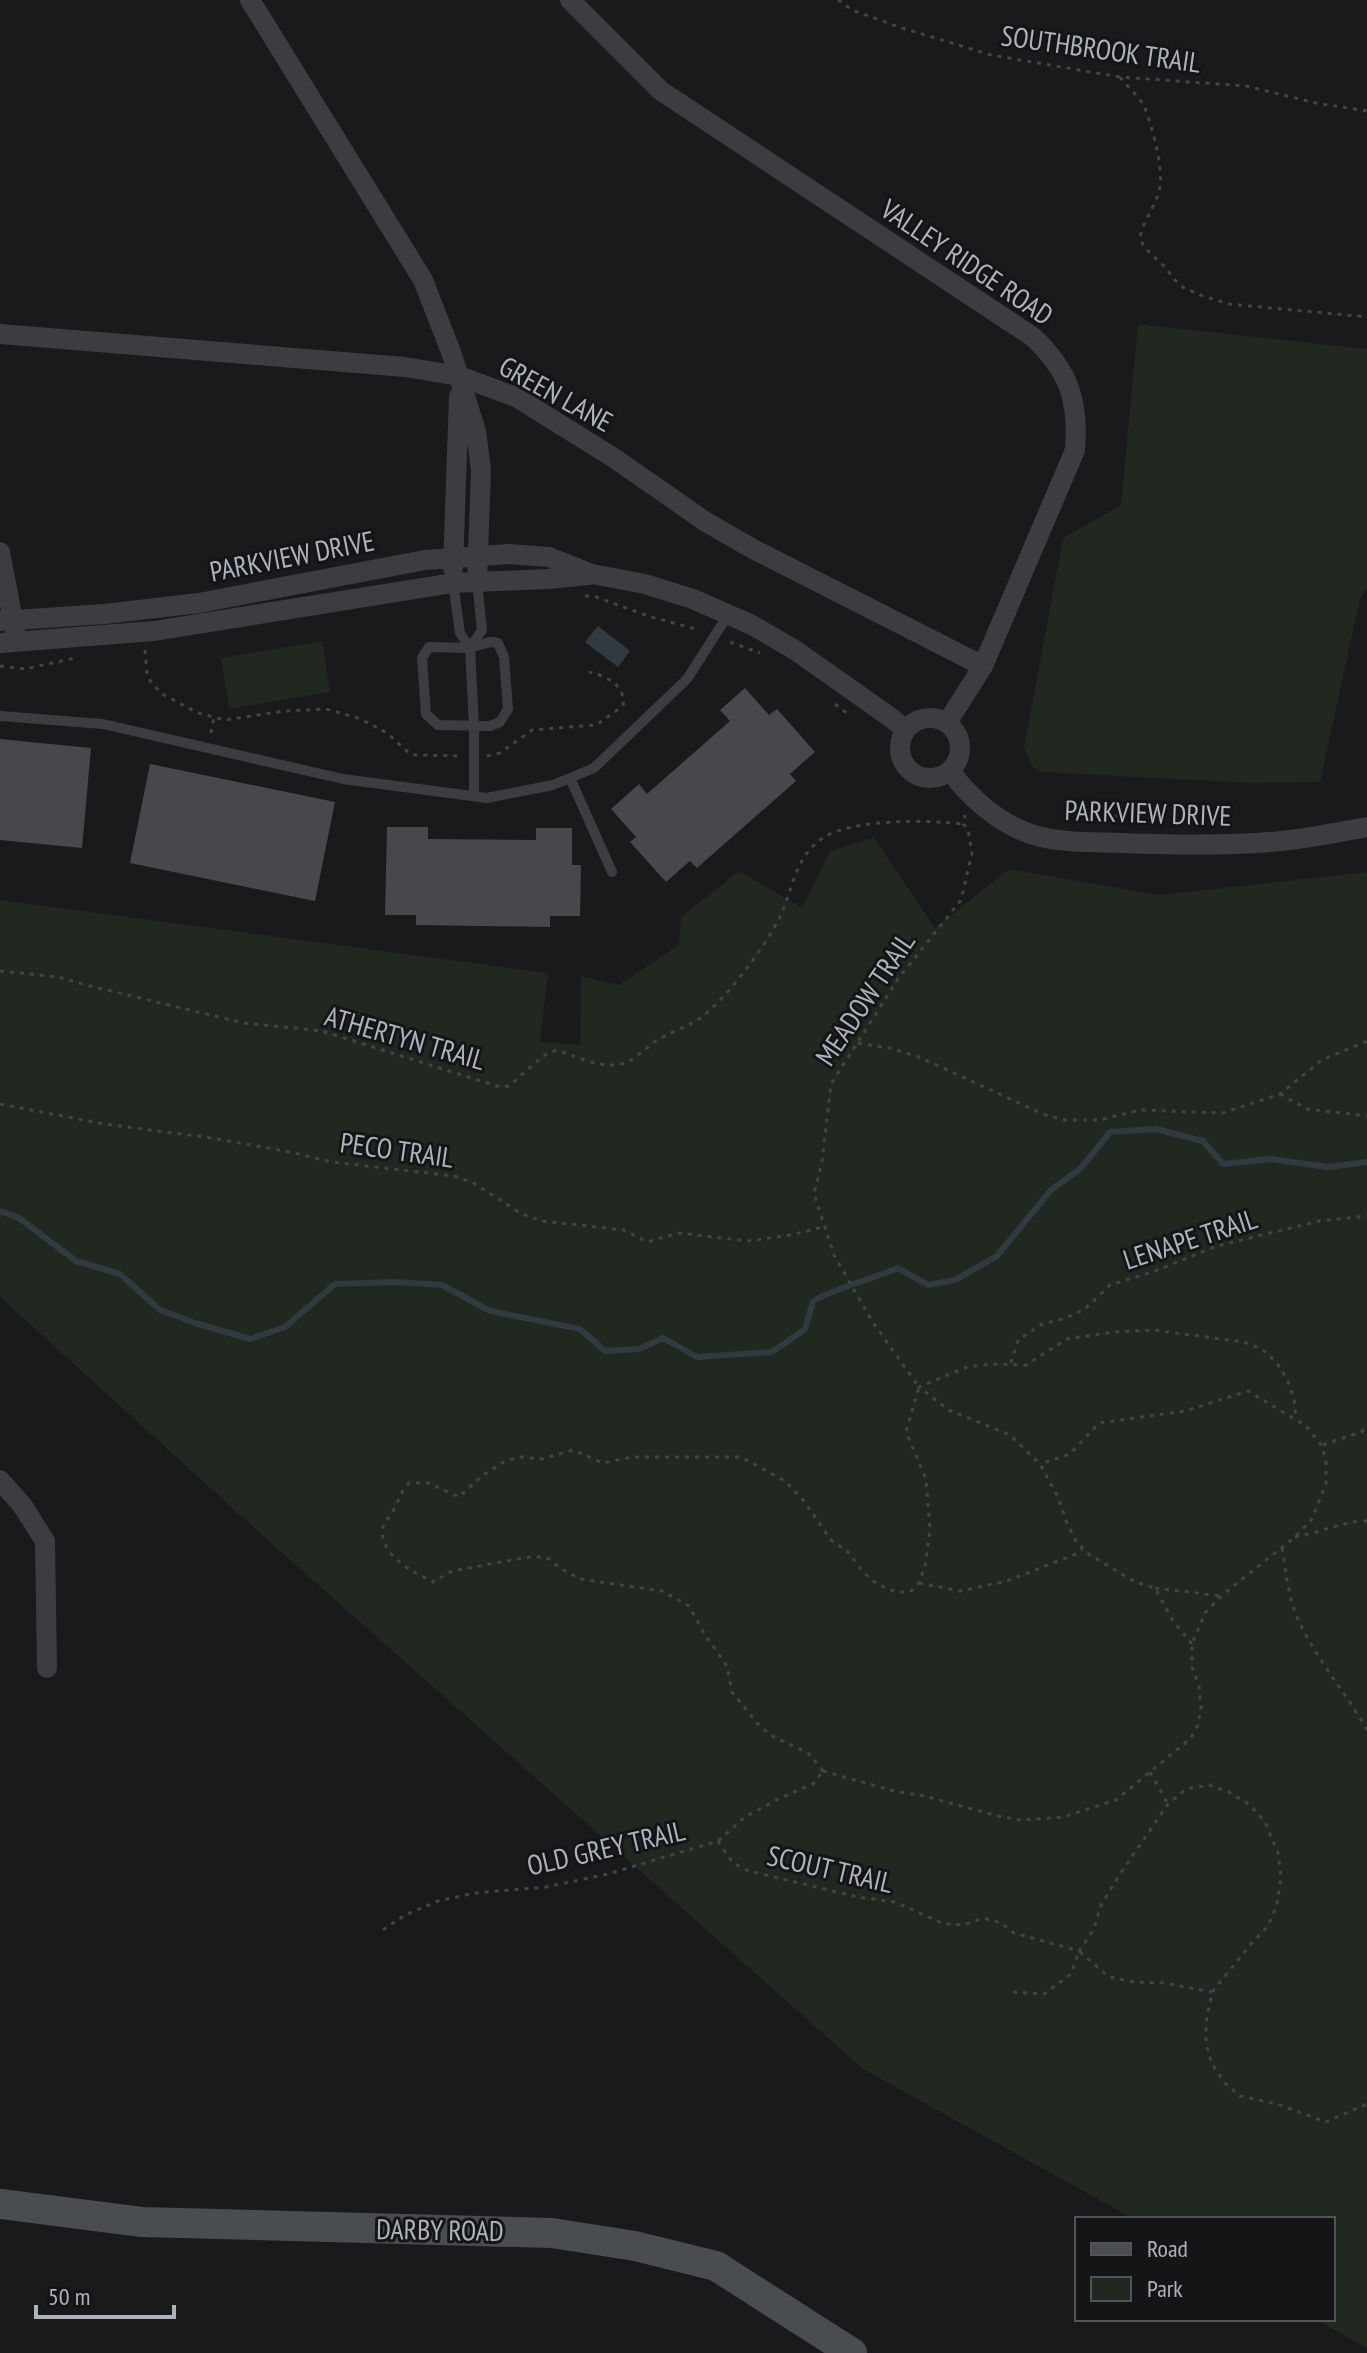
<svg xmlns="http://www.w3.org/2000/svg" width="1367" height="2353" font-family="'PT Sans Narrow',sans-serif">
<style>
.green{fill:#202820}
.water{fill:#303b41}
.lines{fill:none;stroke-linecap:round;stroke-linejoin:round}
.stream{stroke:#303b41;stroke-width:6}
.building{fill:#47484c}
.path{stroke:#414448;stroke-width:3;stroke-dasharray:4 6;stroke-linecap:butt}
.lane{stroke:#3b3d41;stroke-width:10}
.street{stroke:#3b3d41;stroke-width:20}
.secondary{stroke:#494c51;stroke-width:30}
.labels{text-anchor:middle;stroke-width:6;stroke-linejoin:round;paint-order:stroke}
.street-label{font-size:28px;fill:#adb3bc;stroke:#151518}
</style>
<rect width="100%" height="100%" fill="#1a1a1c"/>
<path class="green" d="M1138,324L1367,349V588L1360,599L1320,782L1250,783L1040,772L1032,766L1024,748L1063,538L1121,505Z
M322,641L330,692L229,709L221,658Z
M874,838L935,928L1009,869L1159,895L1367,872V2348L1315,2319H1333V2219H1134L863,2069L262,1535L0,1297V900L548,973L540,1042L580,1045L581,976L619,985L679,945L681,917L739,871L802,908L830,851Z"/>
<path class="water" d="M598,626L630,651L618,667L585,642Z"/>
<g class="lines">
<path class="stream" d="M0,1211L19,1218L76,1261L120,1274L160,1310L195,1323L250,1339L285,1327L335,1284L395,1282L442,1285L490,1311L580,1329L605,1351L639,1349L663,1338L697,1357L772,1352L805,1329L813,1301C840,1286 870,1280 898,1268L928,1285L955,1280L997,1256L1051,1190L1081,1168L1110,1132L1156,1129L1203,1141L1223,1164L1271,1159L1328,1167L1367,1162"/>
</g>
<path class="building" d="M745,688L769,715L777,709L815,752L790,774L796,781L697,868L690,861L666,882L630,842L636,837L611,809L639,784L647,794L730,721L720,710Z
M0,739L91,748L82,848L0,840Z
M150,764L335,802L315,901L130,863Z
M387,827H428V839L536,840V828H572V865H581L580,916H550V927L416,925V915H385Z"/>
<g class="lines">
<path class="path" d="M838,0L852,10L899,27L991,55L1120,77L1246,86L1316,103L1367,111
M1120,77C1127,87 1138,95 1144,106C1152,125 1165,172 1159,192C1154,208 1143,221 1140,238L1144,247L1165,267L1175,280L1184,288L1203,296L1229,304L1367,317
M585,596L596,597L651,617L700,630
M730,642L760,653
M145,650L147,675L152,684L164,695L198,713L225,720L284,711L326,709L361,719L387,733L409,753L416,755L462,756
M0,666L25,669L75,658
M835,704L849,715
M211,733L214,717
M487,756L500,753L532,730L596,725L623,706C626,685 606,676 589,672
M1107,823L1125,810L1131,811
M0,971L58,977L90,986L244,1023L322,1031L500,1087L509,1086L543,1056L556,1050C575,1056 595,1066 615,1065C633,1064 642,1050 656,1041C668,1033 682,1029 694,1022C721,1007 764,948 779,919C793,891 793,861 820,840C848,818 928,820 963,824
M858,1043L890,1048L919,1057L1045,1115L1065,1120H1099L1140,1110L1223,1113L1280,1094L1322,1060L1367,1041
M1280,1094L1307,1109L1367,1116
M0,1104L104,1124L212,1138L290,1152L332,1162L454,1176L472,1182L522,1214L542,1221L624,1230L647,1242L678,1233L748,1241L791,1235L823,1227
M1011,1363L1018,1340L1042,1324L1063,1319L1085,1309L1110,1285L1155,1271L1217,1246L1319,1221L1367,1216
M1323,1445L1361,1432L1367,1427
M1295,1537C1319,1533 1343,1521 1367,1521
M1282,1548C1286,1570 1288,1597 1297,1617C1315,1658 1345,1691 1367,1730
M919,1583L960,1591L1007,1581L1076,1554L1082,1549
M1155,1588L1221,1596
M1192,1644L1173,1621L1155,1588L1135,1582L1087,1553L1076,1541L1066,1521L1059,1499L1040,1464L1010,1435L949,1410L919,1387L967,1367L991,1364L1026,1365L1067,1339L1113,1332L1153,1330L1244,1342L1262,1349L1277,1363L1287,1379L1294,1398L1296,1418
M823,1771L808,1753L770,1735L758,1724L732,1692L727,1666L705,1635L689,1606L662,1591L580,1579L560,1568L549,1559L535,1556L452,1571L433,1582C413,1572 378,1555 383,1527C384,1522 391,1516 393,1511C399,1501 401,1490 409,1483H428L459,1497L482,1476L505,1461L521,1457L542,1459L573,1450L603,1463L632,1457H741L785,1481L804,1501L831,1540L847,1551L864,1573L877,1584L896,1592H904L913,1590L919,1583L925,1566L930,1530L926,1479L906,1432L919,1387L872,1321L834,1255L814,1194L822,1162L831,1084L898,979L961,900L972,853L968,829L963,824L965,815
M823,1771L894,1791L924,1796L998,1816L1018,1820L1038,1819L1063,1817L1116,1800L1190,1739L1198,1725L1201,1708L1199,1686L1192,1667V1644L1205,1613L1221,1596L1295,1537L1312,1519L1326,1484V1462L1322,1446L1306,1426L1248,1391L1185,1411L1099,1423L1070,1454L1040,1464
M1150,1772L1168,1804
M718,1841L733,1863L749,1871L858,1897L895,1902L944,1924L964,1925L983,1918L1001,1923L1014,1933L1079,1951L1094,1929L1101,1905L1120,1874L1168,1804L1186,1789L1209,1785L1229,1792L1250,1805L1265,1822L1278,1853L1281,1876L1277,1905L1268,1926L1251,1944L1212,1992L1206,2022V2044L1212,2064L1225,2083L1240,2096L1277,2104L1326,2122L1367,2104
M383,1930L405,1915L438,1901L475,1893L546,1887L608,1874L718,1841L745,1817L780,1798L813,1784L823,1771
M1013,1992L1044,1994L1071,1974L1079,1951L1109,1977L1133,1982L1164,1983L1212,1992"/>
<path class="lane" d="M453,583L460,633L470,648L474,727V796
M490,642L498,643L504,657L508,709L500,722L490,726L438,725L426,714L422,658L429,647L470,648Z
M470,648L482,630L477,582
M0,716L103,724L343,779L487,798L553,785L594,768L687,679L728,615
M570,778L612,872"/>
<path class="street" d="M250,0L423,280L451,352L476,431L481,470L477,582
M570,0L661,91L1033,337C1069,371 1079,401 1075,450L983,666L947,723
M0,334L405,367L459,376L516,397L614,458L706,522L753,549L983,666
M0,552L15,631
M453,568L459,396
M0,621L104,614L199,603L425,560L509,554L549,557L592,574L645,584L693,599L752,625L795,650L890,717L906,730
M0,643L154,631L453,583L548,579L589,575
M900 748a30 30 0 1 1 60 0a30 30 0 1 1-60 0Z
M950,771C971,799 1001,826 1037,836C1064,843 1094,842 1122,843C1175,845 1229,846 1282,841C1311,838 1339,832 1367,827
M0,1480L22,1505L45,1541L47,1668"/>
<path class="secondary" d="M0,2204L142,2222L552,2233L635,2246L716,2266L852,2353"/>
</g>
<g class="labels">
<g class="street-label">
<text transform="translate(1101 49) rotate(8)" y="10">SOUTHBROOK TRAIL</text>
<text transform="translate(967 262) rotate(34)" y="10">VALLEY RIDGE ROAD</text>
<text transform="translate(556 394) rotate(29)" y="10">GREEN LANE</text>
<text transform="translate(292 556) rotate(-11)" y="10">PARKVIEW DRIVE</text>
<text transform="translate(1148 813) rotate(2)" y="10">PARKVIEW DRIVE</text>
<text transform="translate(865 999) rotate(-56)" y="10">MEADOW TRAIL</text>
<text transform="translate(405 1038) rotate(16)" y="10">ATHERTYN TRAIL</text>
<text transform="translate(397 1150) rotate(8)" y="10">PECO TRAIL</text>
<text transform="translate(1190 1239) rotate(-18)" y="10">LENAPE TRAIL</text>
<text transform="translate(606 1848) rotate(-13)" y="10">OLD GREY TRAIL</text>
<text transform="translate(830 1869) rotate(13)" y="10">SCOUT TRAIL</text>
<text transform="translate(440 2230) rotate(1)" y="10">DARBY ROAD</text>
</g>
</g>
<rect x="1075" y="2217" width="260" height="104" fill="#151518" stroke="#52545a" stroke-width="2"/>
<rect x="1091" y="2243" width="40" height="12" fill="#494c51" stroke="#52545a" stroke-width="2"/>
<text x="1147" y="2257" font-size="24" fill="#adb3bc">Road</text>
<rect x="1091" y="2277" width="40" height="24" fill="#202820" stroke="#52545a" stroke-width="2"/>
<text x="1147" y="2297" font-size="24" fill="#adb3bc">Park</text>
<path d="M36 2305v12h138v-12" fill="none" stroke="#adb3bc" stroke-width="4"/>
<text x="48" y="2305" font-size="24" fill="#adb3bc" stroke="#151518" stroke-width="6" paint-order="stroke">50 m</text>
</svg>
